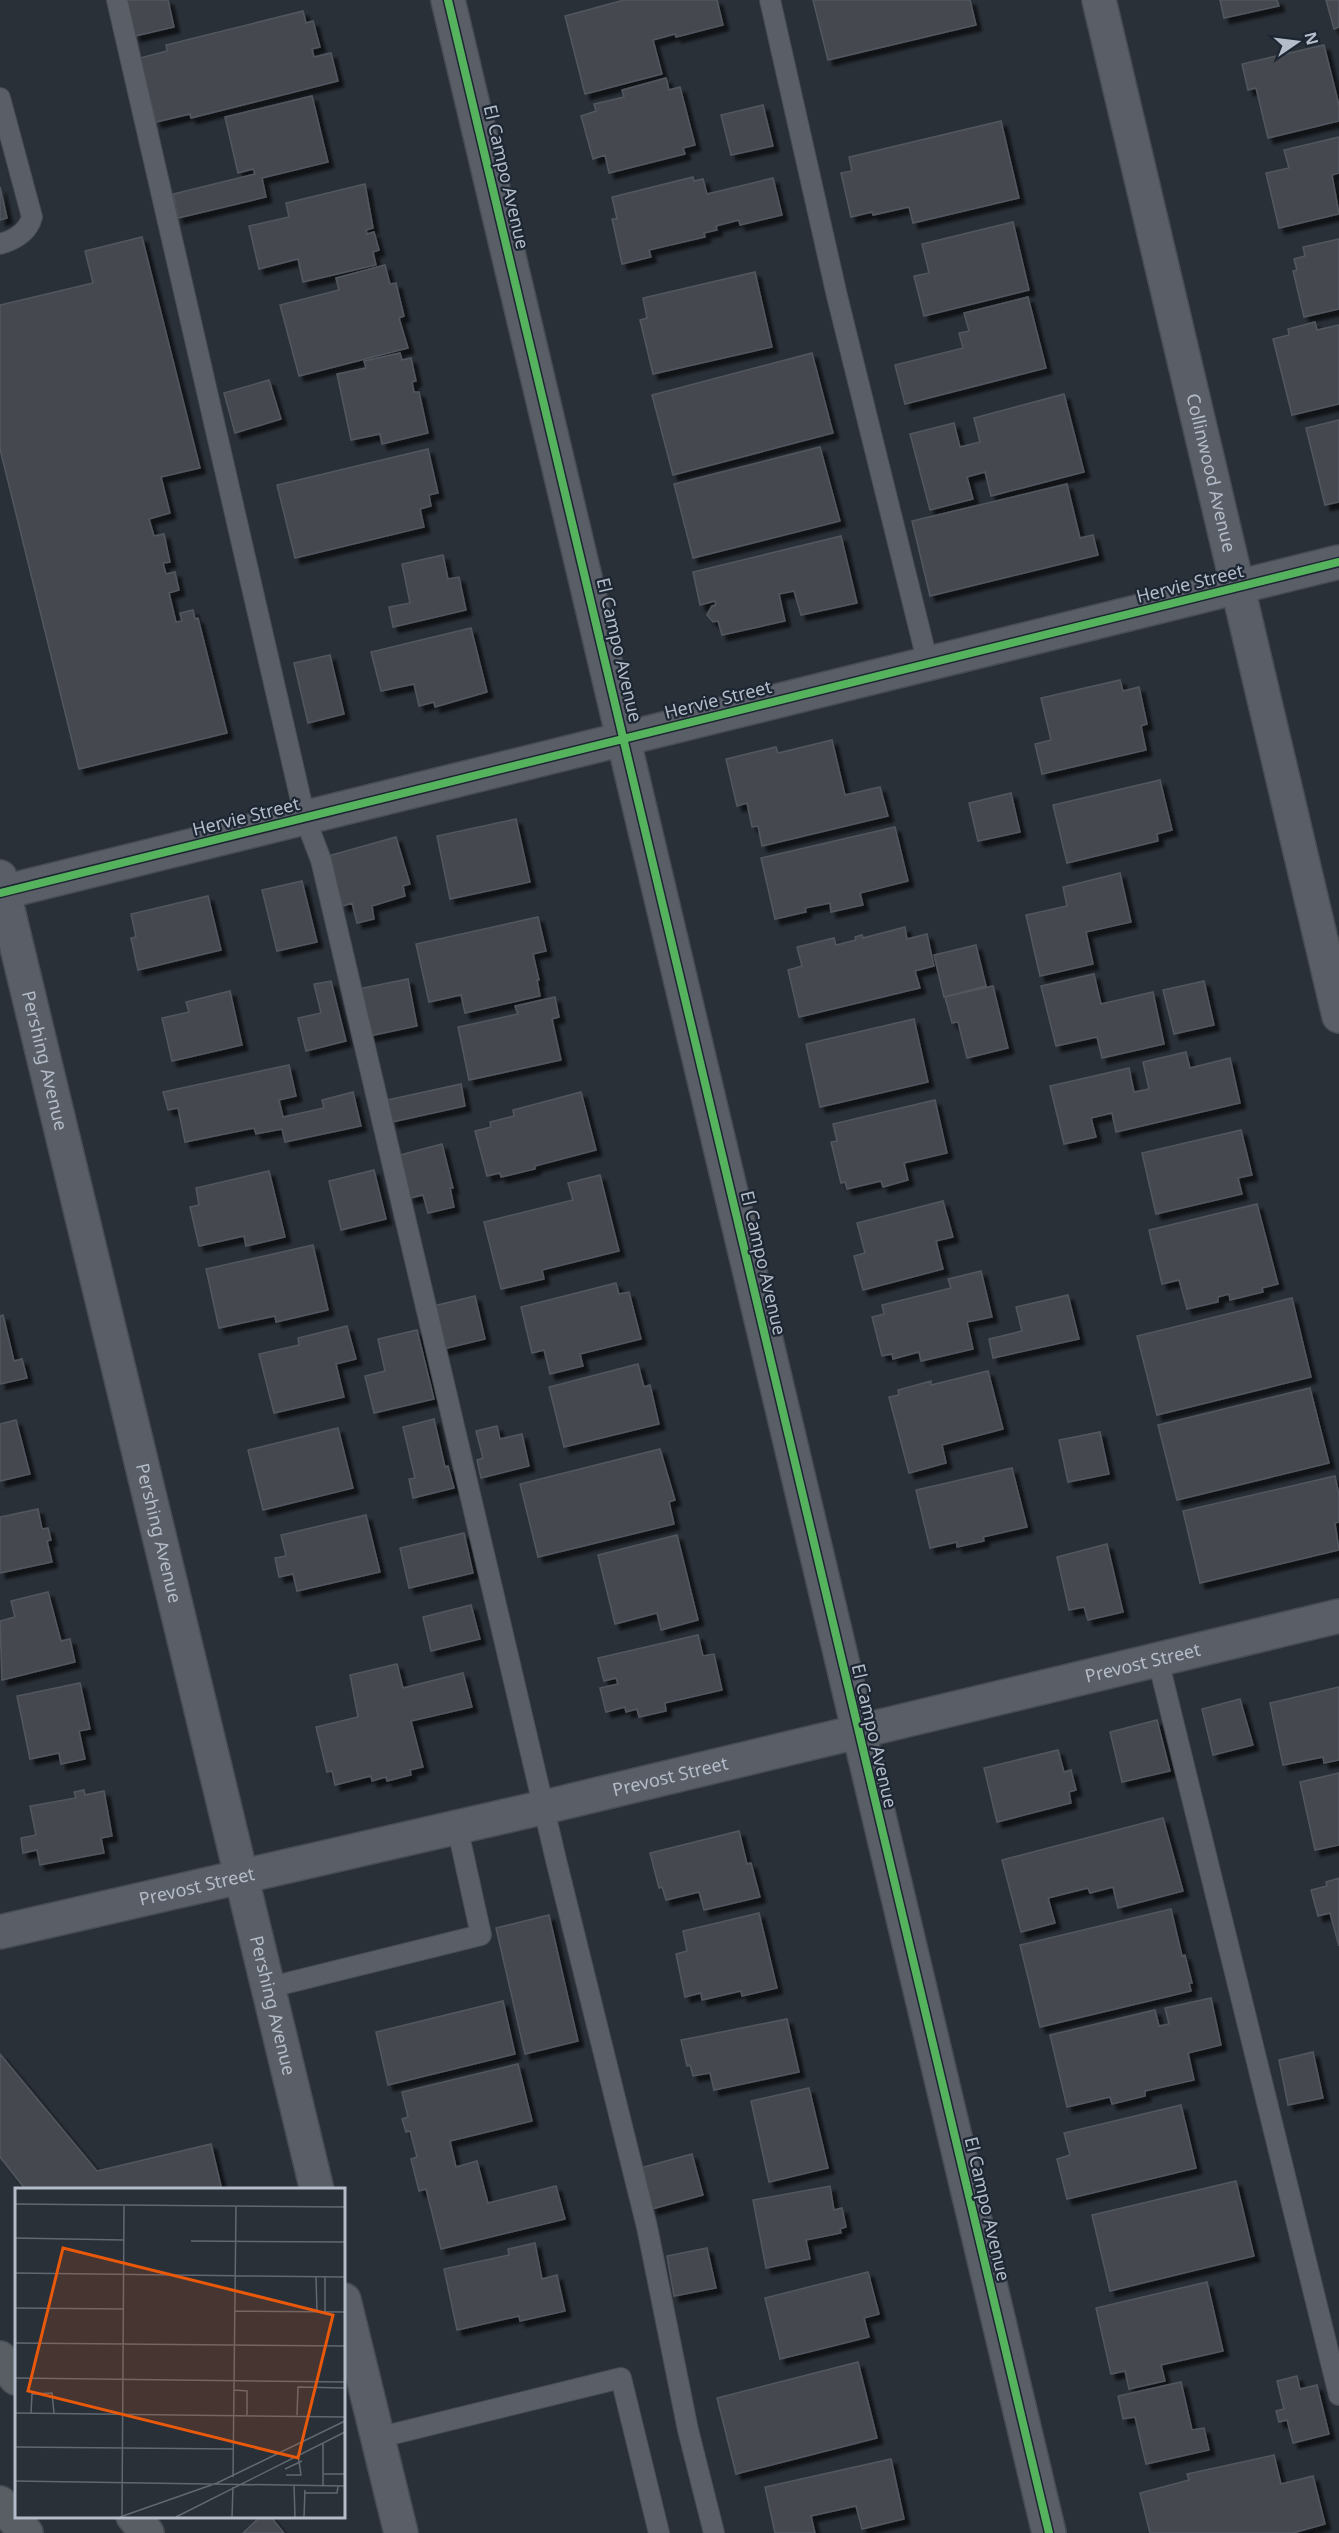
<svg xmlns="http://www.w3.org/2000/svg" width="1339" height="2533" font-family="'Noto Sans',sans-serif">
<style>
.building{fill:#444950;stroke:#52575f;stroke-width:1.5;filter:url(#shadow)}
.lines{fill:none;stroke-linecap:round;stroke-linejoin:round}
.lane-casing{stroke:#484c53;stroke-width:22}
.street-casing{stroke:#484c53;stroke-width:36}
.secondary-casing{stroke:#484c53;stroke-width:36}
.lane{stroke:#5a5e66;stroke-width:20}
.street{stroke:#5a5e66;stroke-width:33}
.secondary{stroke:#595d64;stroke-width:33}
.cycleway-casing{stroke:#1d2633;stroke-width:11}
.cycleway{stroke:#56b35d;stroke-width:8}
.labels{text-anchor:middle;stroke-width:4.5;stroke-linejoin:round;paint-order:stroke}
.street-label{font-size:18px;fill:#b4bcc9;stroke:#1d2633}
.inset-road{fill:none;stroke:#616872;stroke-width:1.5}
.view{fill:#e8590c;fill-opacity:0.15;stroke:#e8590c;stroke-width:3}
.inset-edge{fill:none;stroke:#b4bcc9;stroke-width:3}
</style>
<defs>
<filter id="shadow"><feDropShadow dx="5.5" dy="5.5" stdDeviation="1.5" flood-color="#0009"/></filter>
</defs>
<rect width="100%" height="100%" fill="#2a3038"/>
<path class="building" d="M127,0H168L174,27L135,36Z
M624,0H717L723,25L676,37L675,34L653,40L662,74L585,94L565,16Z
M813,0H970L976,25L828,60Z
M1220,0H1277L1279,6L1224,18Z
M1326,0H1339V27L1334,29Z
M303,11L306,23L313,21L320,47L312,49L314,57L331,53L338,81L191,118L190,114L156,122L140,58L167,51L166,45Z
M1324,45L1339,105V121L1268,138L1256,88L1248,90L1242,64Z
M666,78L669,90L680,87L695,145L683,148L685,154L609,173L605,155L593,159L581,116L596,111L594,104L624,97L622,90Z
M312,96L328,162L262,178L266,197L178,218L173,194L255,174L253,169L238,173L225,117Z
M763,105L773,146L731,155L721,115Z
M1001,121L1019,198L913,223L909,207L873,215L872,212L851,217L841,173L852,171L849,157Z
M1339,137V173L1332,175L1339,214L1279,228L1266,173L1289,168L1284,150Z
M693,177L694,181L703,179L707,194L773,178L782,215L740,225L739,220L716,226L717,230L704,233L705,237L649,250L651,257L622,264L612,219H617L612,197Z
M365,184L373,228L366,230L367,234L374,232L379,250L373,252L376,265L303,282L298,259L259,269L249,226L289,217L286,203Z
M0,187L7,218L0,220Z
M1013,222L1029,290L924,316L914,276L929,273L922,244Z
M142,237L200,468L161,477L170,513L149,519L154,536L164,534L170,562L163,563L166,574L175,572L179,590L169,593L176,622L182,621L180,613L193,610L195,619L198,618L227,733L79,769L0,449V305L93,283L85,251Z
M1339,239V309L1304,317L1293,271L1297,270L1294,259L1305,256L1303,247Z
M385,265L390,284L396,283L404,316L399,318L408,348L299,376L280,305L339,290L336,278Z
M755,272L772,347L653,374L640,320L647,318L643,298Z
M1028,297L1046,368L905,404L895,365L963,348L959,333L969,331L964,313Z
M1315,322L1317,330L1339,325V404L1292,415L1273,339L1289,335L1288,329Z
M400,353L402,360L411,358L416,381L412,382L414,392H419L428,433L382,444L380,434L351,440L337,374L366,368L364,361Z
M812,353L833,433L673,475L652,395Z
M269,380L281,419L235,433L224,393Z
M1064,394L1084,472L991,496L985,472L967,477L973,499L930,510L910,434L954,423L960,447L980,442L974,418Z
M1339,420V502L1325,505L1306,428Z
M820,447L840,521L693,558L674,484Z
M428,449L438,493L429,495L431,506L420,509L424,527L295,558L277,485Z
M1067,484L1080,538L1093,535L1098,555L930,596L912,521Z
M841,536L857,603L801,615L794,591L779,594L785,621L722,635L718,621L713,622L707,615L712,606L716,605L715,601L700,605L693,572Z
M443,555L448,579L459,577L466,610L393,627L389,607L410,603L402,564Z
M471,628L487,692L435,707L434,702L419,706L414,684L381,691L371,652Z
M330,655L344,714L308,723L294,663Z
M1120,680L1123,691L1139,687L1147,724L1141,726L1146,750L1042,774L1035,744L1051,740L1041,698Z
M832,740L845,795L880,787L888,816L762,846L758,826L752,827L747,803L737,806L726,759L776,747L778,753Z
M1160,780L1172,830L1157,834L1158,841L1067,863L1053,805Z
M1011,793L1020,832L978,841L969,803Z
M516,819L530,882L450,899L437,836Z
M895,827L908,881L860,893L863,905L831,912L830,903L805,908L806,912L775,919L761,858Z
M396,837L410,884L403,886L405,896L372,906L374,919L357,923L352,903L343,906L328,856Z
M1120,873L1131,922L1086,932L1093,964L1040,976L1026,915L1067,906L1063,887Z
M302,881L317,942L277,951L262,890Z
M208,896L221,950L138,970L131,938L136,937L131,914Z
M538,917L546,951L533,954L539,980H537L540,996L465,1013L461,995L429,1002L416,944Z
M905,927L907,939L927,934L934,966L915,971L920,988L799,1017L788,970L802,966L797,947L834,938L836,945L856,940L855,937L862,935L863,938Z
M976,945L986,986L944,997L934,955Z
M1094,974L1101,1004L1153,992L1164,1044L1102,1058L1097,1037L1056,1046L1041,986Z
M408,979L417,1026L369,1036L358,989Z
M331,981L346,1041L306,1051L298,1018L321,1013L314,984Z
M1204,981L1214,1025L1174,1034L1163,990Z
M993,986L1008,1048L967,1058L958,1022L952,1023L945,997Z
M230,991L242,1045L172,1061L162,1018L189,1012L186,1002Z
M555,997L559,1017L552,1019L561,1060L469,1080L458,1027L518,1014L515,1006Z
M914,1019L928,1082L820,1107L806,1044Z
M1186,1052L1190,1068L1230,1058L1240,1103L1116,1132L1112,1113L1091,1118L1096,1137L1064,1144L1050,1086L1129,1068L1134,1092L1149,1089L1143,1062Z
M289,1065L296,1096L279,1100L283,1117L324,1108L322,1100L353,1092L361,1126L285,1142L282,1129L256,1134L254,1128L185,1142L178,1108L168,1110L163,1092Z
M461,1084L465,1106L392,1122L387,1100Z
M581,1092L596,1150L535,1166V1169L501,1177L500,1173L487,1176L475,1131L491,1127L490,1122L514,1116L513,1110Z
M935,1100L947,1153L904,1163L908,1180L883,1187L881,1181L847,1189L845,1182L841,1183L831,1142L837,1141L833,1124Z
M1241,1130L1252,1175L1238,1178L1242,1194L1156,1214L1142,1153Z
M442,1144L453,1188H450L454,1207L428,1213L423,1195L410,1198L400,1155Z
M374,1170L386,1219L341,1230L329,1181Z
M269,1171L285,1237L246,1246L244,1236L199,1246L190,1207L199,1205L196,1188Z
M600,1175L619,1251L542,1270L544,1279L501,1289L484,1222L573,1200L568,1183Z
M943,1201L953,1237L936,1241L943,1269L863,1290L854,1256L865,1253L857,1223Z
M1257,1204L1278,1284L1262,1288L1263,1292L1230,1300L1229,1294L1218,1297V1302L1187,1309L1179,1280L1162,1284L1149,1230Z
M313,1245L328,1310L276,1322L275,1316L219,1328L206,1269Z
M981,1271L992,1317L967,1322L973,1349L921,1361L919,1352L893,1359L892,1354L882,1356L872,1317L884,1314L882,1305L951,1288L948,1279Z
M616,1283L619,1294L629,1292L641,1339L580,1354L583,1366L550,1374L544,1350L532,1353L521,1307Z
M1068,1295L1079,1339L993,1358L989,1339L1022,1331L1016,1307Z
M475,1296L485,1339L443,1349L433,1306Z
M1292,1298L1311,1377L1157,1415L1137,1336Z
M3,1315L14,1361L22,1359L27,1378L0,1384V1316Z
M347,1326L356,1359L336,1364L344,1397L274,1413L259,1354L299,1345L298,1338Z
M417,1330L434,1399L374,1413L365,1376L385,1371L378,1339Z
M638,1364L644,1387L650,1385L659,1424L564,1447L549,1387Z
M988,1371L1003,1429L942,1445L946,1463L909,1473L889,1397L899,1395L898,1390L931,1381V1385Z
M1310,1388L1329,1463L1177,1500L1158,1425Z
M434,1419L445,1467L448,1466L454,1488L413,1498L409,1479L415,1478L403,1427Z
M16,1420L30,1474L0,1481V1424Z
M497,1426L500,1439L522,1434L529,1466L481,1478L477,1460L483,1458L476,1431Z
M338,1428L353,1488L263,1510L248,1450Z
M1100,1432L1109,1474L1068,1482L1059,1440Z
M660,1449L675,1500L669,1502L674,1524L538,1557L520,1484Z
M1012,1468L1027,1527L983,1537L984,1541L957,1547V1542L930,1548L916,1490Z
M1335,1476L1339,1495V1522L1335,1523L1339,1550L1200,1583L1183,1511Z
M38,1509L42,1529L48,1528L51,1540L47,1541L52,1562L0,1573V1517Z
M366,1515L380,1572L297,1591L293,1574L279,1577L275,1558L286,1556L281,1535Z
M464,1533L473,1573L409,1588L400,1548Z
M677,1535L698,1620L661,1630L657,1613L615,1624L598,1555Z
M1107,1544L1123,1612L1088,1620L1084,1607L1069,1610L1057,1557Z
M48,1592L61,1641L70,1639L75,1662L2,1680L0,1621L15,1617L11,1601Z
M471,1605L480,1639L431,1651L423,1617Z
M698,1635L703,1656L714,1654L722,1690L665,1703L666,1711L639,1717L637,1709L626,1712L625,1707L606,1712L600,1688L618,1684L616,1678L604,1681L598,1658Z
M397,1664L403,1688L463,1673L472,1707L411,1721L423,1767L410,1770L411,1775L387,1781L386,1777L372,1781L371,1776L335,1785L332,1771L327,1772L316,1727L358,1717L350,1675Z
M80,1683L90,1729L79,1731L85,1759L61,1764L59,1753L30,1759L17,1696Z
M1339,1687V1760L1324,1763L1323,1757L1283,1765L1270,1703Z
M1240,1699L1253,1745L1213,1755L1202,1709Z
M1157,1720L1170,1771L1122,1782L1110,1732Z
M1058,1750L1064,1772L1071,1770L1076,1790L1069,1792L1071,1803L997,1822L984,1768Z
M1339,1773V1845L1315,1850L1300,1782Z
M84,1790L85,1795L104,1791L112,1836L101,1838L104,1853L40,1865L37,1850L23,1853L21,1838L36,1835L30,1806L76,1798L74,1792Z
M1163,1818L1183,1891L1118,1908L1113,1887L1090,1893L1088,1888L1048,1898L1055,1923L1021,1932L1002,1860Z
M739,1831L747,1864L751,1863L760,1897L704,1910L699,1892L666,1900L662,1887L659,1888L650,1853Z
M1339,1878V1946L1330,1913L1318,1916L1311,1890L1327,1886L1326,1882Z
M1171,1909L1182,1956L1185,1955L1192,1983H1189L1191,1991L1040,2027L1020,1945Z
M759,1913L777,1988L742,1996L741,1991L702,2000L701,1993L685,1997L676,1954L687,1951L683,1931Z
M549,1915L578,2041L525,2054L496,1928Z
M1211,1998L1221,2045L1188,2053L1194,2080L1145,2091V2096L1112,2104L1110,2097L1067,2107L1050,2035L1155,2010L1159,2026L1169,2024L1165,2008Z
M503,2001L515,2054L388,2085L376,2032Z
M787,2019L799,2072L714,2090L710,2073L693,2076L690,2065L687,2066L681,2040Z
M1313,2052L1323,2098L1288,2105L1279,2060Z
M0,2054L97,2171L211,2144L222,2190H26L0,2157Z
M518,2064L532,2121L450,2141L456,2167L477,2161L488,2203L556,2186L565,2219L441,2249L426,2189L419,2191L411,2159L417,2157L410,2131L406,2132L402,2119L408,2117L402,2092Z
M809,2088L828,2168L769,2182L751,2101Z
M1181,2105L1196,2168L1067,2199L1057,2159L1070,2155L1064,2133Z
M692,2154L703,2195L652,2209L640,2168Z
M1236,2181L1254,2256L1110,2291L1092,2215Z
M830,2186L834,2210L842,2208L846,2227L840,2229L841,2233L806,2240L810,2259L766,2268L753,2200Z
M535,2243L542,2279L557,2275L565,2311L520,2321L519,2316L457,2330L444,2269L509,2255L508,2249Z
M707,2248L716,2288L674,2296L667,2256Z
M868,2272L879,2314L864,2318L869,2337L780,2359L765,2298Z
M1207,2282L1223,2351L1161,2365L1165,2381L1129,2389L1125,2371L1111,2374L1096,2308Z
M858,2362L877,2438L736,2474L717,2398Z
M1297,2376L1300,2389L1317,2385L1329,2434L1293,2443L1287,2420L1279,2422L1276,2411L1284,2409L1277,2381Z
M1181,2382L1192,2430L1204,2428L1209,2450L1146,2464L1135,2417L1123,2419L1118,2396Z
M1274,2455L1281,2484L1313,2476L1325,2524L1293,2533H1150L1140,2493L1189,2480L1187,2474Z
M891,2459L904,2519L862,2529L856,2506L811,2516L815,2533H775L765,2487Z
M261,2516H270L284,2533H243Z"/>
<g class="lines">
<g class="lane-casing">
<path id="lane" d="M117,0L305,818L321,860L556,1860L647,2227L688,2430L714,2533
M770,0L837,296L928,664
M0,98L32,217C28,232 14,240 0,244
M1158,1660L1339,2395
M267,1988L481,1935L457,1826
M377,2438L621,2378L659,2533"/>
</g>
<g class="street-casing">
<g id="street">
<path d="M448,0L1049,2533"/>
<path id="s1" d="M1099,0L1339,1016"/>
<path id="s2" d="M0,877L317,2190"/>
<path d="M0,893L1339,562"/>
<path id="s3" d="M0,1932L545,1807L1339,1616"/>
<path d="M344,2300L401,2533"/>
</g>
</g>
<g class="secondary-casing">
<path id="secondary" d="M0,2358L16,2378
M0,2503L26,2533
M133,2516L147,2533"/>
</g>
<use href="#lane" class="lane"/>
<use href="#street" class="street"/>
<use href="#secondary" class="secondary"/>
<g class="cycleway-casing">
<path id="cycleway" d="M448,0L1049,2533
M0,893L1339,562"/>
</g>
<use href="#cycleway" class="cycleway"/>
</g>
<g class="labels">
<g class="street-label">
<text transform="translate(506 177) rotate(77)" y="6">El Campo Avenue</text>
<text dy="6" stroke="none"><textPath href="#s1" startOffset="486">Collinwood Avenue</textPath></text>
<text transform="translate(1190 584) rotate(-14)" y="6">Hervie Street</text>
<text transform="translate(619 650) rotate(77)" y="6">El Campo Avenue</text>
<text transform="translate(718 700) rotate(-14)" y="6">Hervie Street</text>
<text transform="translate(246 817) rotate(-14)" y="6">Hervie Street</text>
<text dy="6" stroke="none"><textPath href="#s2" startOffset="189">Pershing Avenue</textPath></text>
<text transform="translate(763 1263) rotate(77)" y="6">El Campo Avenue</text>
<text dy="6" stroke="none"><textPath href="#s2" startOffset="675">Pershing Avenue</textPath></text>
<text dy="6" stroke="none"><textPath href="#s3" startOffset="1174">Prevost Street</textPath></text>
<text transform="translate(874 1736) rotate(77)" y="6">El Campo Avenue</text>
<text dy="6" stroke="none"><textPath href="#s3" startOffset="688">Prevost Street</textPath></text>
<text dy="6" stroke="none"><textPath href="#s3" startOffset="202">Prevost Street</textPath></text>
<text dy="6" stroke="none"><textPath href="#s2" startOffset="1161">Pershing Avenue</textPath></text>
<text transform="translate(987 2209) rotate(77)" y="6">El Campo Avenue</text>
</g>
</g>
<g transform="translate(15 2188)">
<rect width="330" height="330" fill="#2a3038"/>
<path class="inset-road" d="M0,16L330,19M0,50L108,52M176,53L330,54M0,85L330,89M301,89L302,123M0,120L108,121M220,123L330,124M310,123V89M0,155L330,158M0,190L330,194M219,202L232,203V227M0,225L330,229M16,225L17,206L37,205L39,225M282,227L283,199L330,200M308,255V298M0,259L218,261M270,281L287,273M309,286H330M271,287H286L283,267M218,289L221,18M0,293L330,298M279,297L280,329M289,305H322L323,298M105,329L202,295L330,233M107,329L109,17M161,329L330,244M217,329L218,299M289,329L290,302"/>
<path class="view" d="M48,60L318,127L283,270L13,203Z"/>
<rect width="330" height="330" class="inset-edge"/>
</g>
<g transform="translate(1297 42) rotate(76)" stroke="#1d2633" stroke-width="4.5" paint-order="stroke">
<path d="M0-4.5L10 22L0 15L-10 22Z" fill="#b4bcc9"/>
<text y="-9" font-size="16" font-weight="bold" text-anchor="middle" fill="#b4bcc9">N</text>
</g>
</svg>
